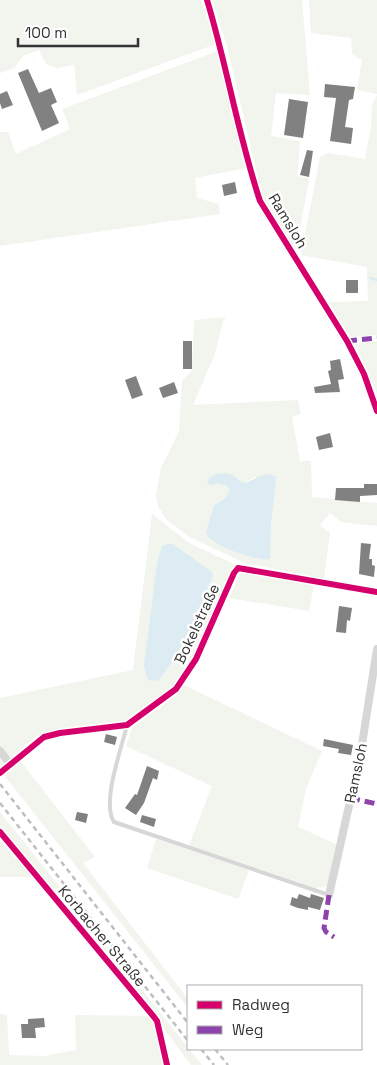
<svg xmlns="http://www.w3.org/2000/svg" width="377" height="1065" font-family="'Space Grotesk',sans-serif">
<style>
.green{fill:#f1f5ed;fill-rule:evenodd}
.water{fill:#ddebf3}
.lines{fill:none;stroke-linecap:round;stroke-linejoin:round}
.stream{stroke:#ddebf3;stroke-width:2.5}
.building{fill:#818181}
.lane{stroke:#d7d7d7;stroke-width:4}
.street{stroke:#d7d7d7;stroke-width:8}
.rail{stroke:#bebebe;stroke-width:2.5;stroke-dasharray:5 4;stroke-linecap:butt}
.quiet{stroke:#8e44ad;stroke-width:5;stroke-dasharray:10 5;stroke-linecap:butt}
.cycleway-casing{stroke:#fff;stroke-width:9}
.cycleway{stroke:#d6006c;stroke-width:6}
.labels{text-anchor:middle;stroke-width:5;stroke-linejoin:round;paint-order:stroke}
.street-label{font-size:15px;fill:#333;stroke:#fff}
</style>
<rect width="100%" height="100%" fill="#fff"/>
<path class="green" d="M0,0H201L216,44L77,95L74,65L57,68L47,65L39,50L23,56L14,68L0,73Z
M212,0H302L310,95L276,93L271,136L300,141L297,176L309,179L297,246L295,249L292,248L263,199L227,46Z
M309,0H377V94L357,90L362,60L352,54L351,38L311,33Z
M218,51L246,168L195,178L197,198L219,204L220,214L0,246V132H8L16,154L70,129L62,109Z
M377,95V335L353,337L349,335L327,302L368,301L367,267L301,255L320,157L328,153L365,159L371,126L372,105Z
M226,317L223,321L215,354L193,405L298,400L301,414L292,417L300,461H311L312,497L377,503V526L341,522L330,513L320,525L330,533L324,579L245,563L191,538L167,520L158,506L156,495L161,468L179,431L182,381L192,370L194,320ZM236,476L242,482L245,483L255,477L276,481L271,525L270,559L220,501L229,494V487L222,484L213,485Z
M377,341V394L355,344Z
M152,514L189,543L234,564L203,637L186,670L174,687L126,721L59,729L37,736L15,754L95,857L83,863L188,999V1008L0,770V698L133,670ZM193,560L212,572L213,576C200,610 185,640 166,671Z
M242,573L314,585L309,611L229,598L239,576Z
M184,685L322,751L306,789L298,827L336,844L328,885L326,887L316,888L189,845L212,786L126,746L132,728L175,696Z
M0,812L202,1065H191L162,1026L151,1008L39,872L0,827Z
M156,839L249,870L238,899L147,868Z
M0,841L34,877H0Z
M0,1014L7,1015L9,1055L44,1056L76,1050L75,1015L151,1016L155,1026L163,1065H0Z"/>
<path class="water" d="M226,473C238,475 237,481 245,483C255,480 265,469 276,477V481L271,525L270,559C258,562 208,545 206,532L214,506L226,497L230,490L226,485L217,484L210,485L207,483L209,478L217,474Z
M167,544H173L212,572L213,576C198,613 184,650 158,681L148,680L144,666L157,563L162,546Z"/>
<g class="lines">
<path class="stream" d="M370,278L377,280"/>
</g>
<path class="building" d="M28,69L39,93L51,88L57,102L51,105L59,123L42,131L18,73Z
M325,84L355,87L353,99L349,100L345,127L353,128L351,144L330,141L336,98L324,97Z
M7,91L13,105L2,109L0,103V94Z
M289,99L308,102L303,138L284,135Z
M307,150L313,151L309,177L300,175Z
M235,182L237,193L224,196L222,185Z
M346,280H358V293H346Z
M183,341H192V369H183Z
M340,359L344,379L338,380L340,392L315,393L314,387L331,384L328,371L331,370L330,361Z
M136,376L143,395L132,399L125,380Z
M174,382L178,393L163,398L159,388Z
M330,433L333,447L319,450L316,437Z
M364,484H377V495L360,496V502L335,500L336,488H364Z
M361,543L371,544L369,559H372V565L375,566L374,577L359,574Z
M339,606L352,608L350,621L347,620L346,633L336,632Z
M106,734L117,737L115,745L104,742Z
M324,739L353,745L351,755L338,753L339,749L323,746Z
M147,766L159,771L157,780L153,778L144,803L136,815L125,808L135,794L137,795Z
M77,812L88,814L86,823L75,820Z
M142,815L156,819L154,827L140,822Z
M299,894L310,898L311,894L324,898L320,910L308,907V910L298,908L290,905L292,897L297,899Z
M44,1018L45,1027L35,1028L36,1038H22L21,1024H28V1019Z"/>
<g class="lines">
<path class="lane" d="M127,725C122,747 101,803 114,822L329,895"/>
<path class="street" d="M207,0C227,66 238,135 260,201L347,341L364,374L377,411
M0,751L10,764
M0,773L44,737L60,733L127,725L176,689L196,659L234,573L238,568L377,592
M0,832L154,1017L157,1021L167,1065
M329,895L360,757L377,649"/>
<path class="rail" d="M0,784L188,1023
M0,803L188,1041
M201,1049L214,1065
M215,1049L228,1065"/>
<path class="quiet" d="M347,341L377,338
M350,798L377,804
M329,895L324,928L326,932L334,937"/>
<g class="cycleway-casing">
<path id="cycleway" d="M207,0C227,66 238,135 260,201L347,341L364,374L377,411
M0,773L44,737L60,733L127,725L176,689L196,659L234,573L238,568L377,592
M0,832L154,1017L157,1021L167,1065"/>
</g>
<use href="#cycleway" class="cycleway"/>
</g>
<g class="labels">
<g class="street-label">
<text transform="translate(288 221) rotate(59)" y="5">Ramsloh</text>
<text transform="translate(197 624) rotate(-65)" y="5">Bokelstraße</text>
<text transform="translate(356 773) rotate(-78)" y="5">Ramsloh</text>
<text transform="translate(102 936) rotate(50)" y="5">Korbacher Straße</text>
</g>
</g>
<rect x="187" y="985" width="175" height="65" fill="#ffffff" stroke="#adadad"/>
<rect x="197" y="1001" width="25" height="8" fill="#d6006c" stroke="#adadad"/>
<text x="232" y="1010" font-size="15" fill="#333333">Radweg</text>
<rect x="197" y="1026" width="25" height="8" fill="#8e44ad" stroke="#adadad"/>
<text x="232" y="1035" font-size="15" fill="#333333">Weg</text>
<path d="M18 38v8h120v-8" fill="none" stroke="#333333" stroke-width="2.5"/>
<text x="25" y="38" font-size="15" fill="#333333" stroke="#ffffff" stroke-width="4" paint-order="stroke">100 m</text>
</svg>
